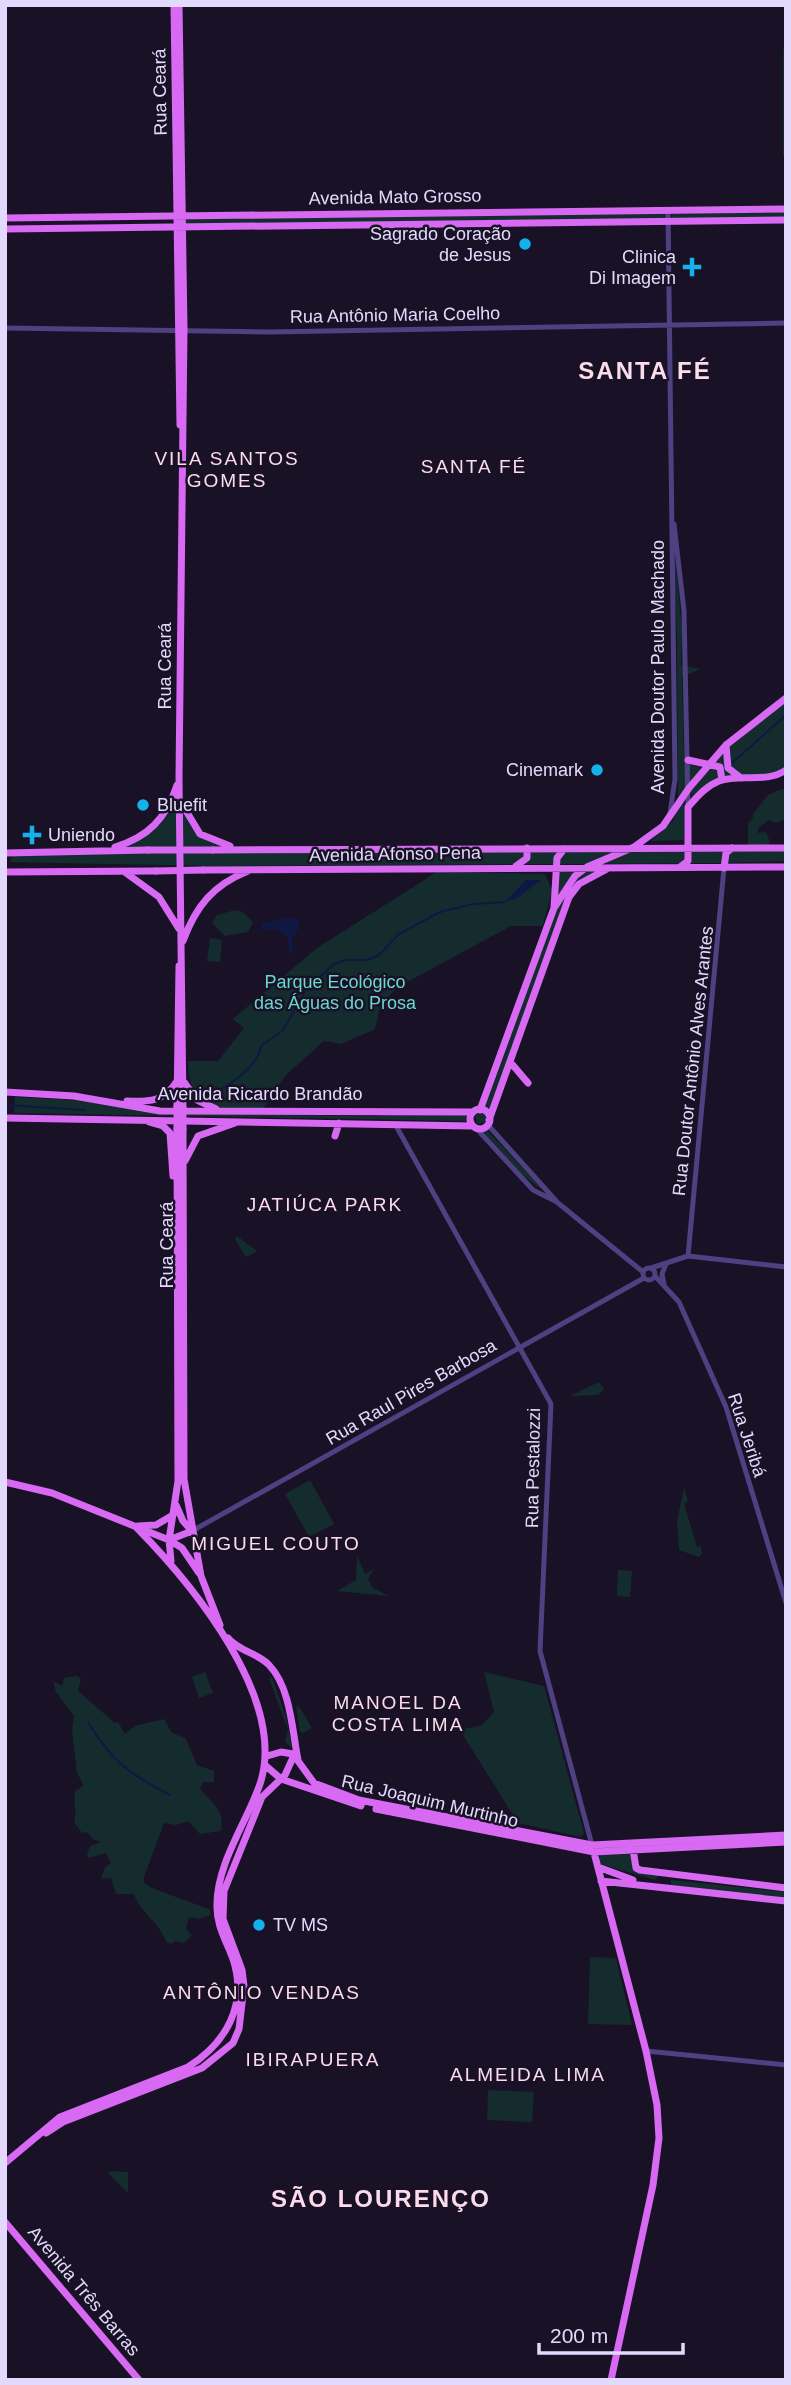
<svg xmlns="http://www.w3.org/2000/svg" width="791" height="2385" font-family="Arial,sans-serif">
<style>
.green{fill:#152c2f}
.water{fill:#0f1842}
.lines{fill:none;stroke-linecap:round;stroke-linejoin:round}
.stream{stroke:#0f1842;stroke-width:2}
.minor{stroke:#4e4081;stroke-width:5}
.major{stroke:#d769f3;stroke-width:7}
.major-bridge{stroke:#d769f3;stroke-width:7}
.poi-dot{fill:#15b1ec;stroke:#191126;stroke-width:2.5}
.labels{text-anchor:middle;stroke-width:5;stroke-linejoin:round;paint-order:stroke}
.street-label{font-size:18px;fill:#e3d9fc;stroke:#191126}
.poi-label{font-size:18px;fill:#e3d9fc;stroke:#191126;text-anchor:end}
.park-label{font-size:18px;fill:#6ad7cf;stroke:#191126}
.neighbourhood-label{font-size:19px;letter-spacing:2px;fill:#fcdbea;stroke:#191126}
.district-label{font-size:24px;font-weight:bold;letter-spacing:2px;fill:#fcdbea;stroke:#191126}
</style>
<rect width="100%" height="100%" fill="#191126"/>
<path class="green" d="M783,49H786V155H783Z
M786,212V218L672,220V214Z
M670,214L671,220L185,225L184,219Z
M671,513L682,629L681,665L700,669L682,677L684,763L702,768L684,792V840L651,841L674,820L678,799L677,639Z
M786,701V766C756,787 727,762 692,796L691,791L731,744Z
M782,789L786,790V819L776,823L769,820L758,828V833L766,832L770,842L768,845H748V823L753,818V814L768,795Z
M176,790C187,824 191,839 228,847L119,848C150,840 168,820 176,790Z
M786,850V861L723,863L213,866L10,862L12,856L104,853Z
M604,869L581,879L565,899L490,1112L484,1123L477,1124L475,1116L488,1098L497,1076L548,932L557,871Z
M437,872L545,874L552,890L543,926H511L396,988L380,1007L375,1029L341,1044L324,1041L286,1075L263,1109C218,1109 190,1114 188,1061H218L244,1028L233,1019L317,948Z
M235,910L243,912L253,922L248,932L225,936L212,923L217,915Z
M210,938L222,940L220,962L207,961Z
M15,1097L94,1101L174,1114L375,1116L394,1113L470,1116V1121L14,1113Z
M485,1128L541,1187V1189L521,1174L481,1129Z
M237,1236L256,1250V1252L246,1257L235,1239Z
M599,1382L604,1389L598,1395L570,1396Z
M310,1480L334,1524L309,1537L285,1494Z
M684,1488L688,1501L684,1504L697,1547L701,1546L702,1553L699,1557L679,1550L677,1521Z
M357,1556L365,1574L374,1569L368,1579L372,1587L388,1596L337,1591L356,1580Z
M618,1570L632,1571L630,1597L617,1596Z
M205,1672L213,1693L199,1698L192,1677Z
M484,1672L544,1686L584,1833L581,1837L518,1823L460,1730L482,1725L494,1712Z
M77,1676L81,1679L78,1691L115,1723L118,1722L125,1734L135,1726L164,1719L171,1732L186,1739L197,1765L214,1771V1782H203L200,1788C211,1804 225,1807 221,1831L200,1834L188,1821L176,1825L164,1823L144,1877V1883L152,1888L211,1910L210,1915L198,1919L189,1917L186,1929L192,1935L184,1943L175,1941L171,1944L166,1942C160,1922 140,1913 134,1894H116L111,1878L101,1879L105,1867L111,1863L106,1853L89,1858L87,1854L90,1846L101,1842L93,1839L87,1832L82,1833L74,1822C78,1811 72,1801 76,1790L84,1786L77,1773L72,1730L74,1716L56,1692L53,1681L62,1686L64,1678Z
M272,1677L286,1717L292,1748L285,1742L288,1730L269,1678Z
M296,1706L300,1708L312,1728L303,1733L300,1732Z
M631,1854L635,1872L659,1875L655,1880L601,1864L598,1860L601,1855Z
M671,1880L786,1892V1898L671,1886Z
M590,1957L616,1958L632,2025L588,2024Z
M488,2090L534,2092L532,2122L487,2120Z
M110,2171L128,2172V2193L108,2173Z"/>
<path class="water" d="M526,880H541L516,899L505,902Z
M289,917L298,919L300,927L292,938L294,954L290,953L288,938L276,929L261,930L262,923Z"/>
<g class="lines">
<path class="stream" d="M733,762L786,715
M208,1095C227,1088 258,1067 261,1046L283,1030L306,990L333,965L344,960H368L379,955L399,934L440,912L473,904L505,902
M5,1105L85,1110
M88,1722C110,1760 132,1776 170,1795"/>
<path class="minor" d="M668,210L675,779L670,813
M5,328L270,332L786,323
M674,524L684,611L688,807
M395,1124L551,1404L540,1651L592,1845
M488,1125L558,1203L643,1272
M476,1128L533,1190L555,1201
M688,1256L724,868
M643 1274a6 6 0 1 1 12 0a6 6 0 1 1-12 0Z
M651,1268L688,1256L786,1267
M655,1276L679,1302L726,1407L786,1603
M664,1284L662,1274L666,1264
M192,1531L644,1278
M646,2051L786,2065"/>
<path class="major" d="M174,5L180,425
M179,5L184,329L179,778L183,1108
M5,218L786,209
M5,229L786,220
M726,745L728,768L741,778
M688,760L720,767L722,780
M182,804L200,834L230,846
M115,847C148,837 166,819 177,785
M213,850L786,848
M5,853L148,850
M516,866L527,858V848
M680,867L688,861V807C697,797 706,786 719,781C740,773 766,784 786,770
M724,868L726,853L732,848
M203,870L786,867
M5,872L156,871
M126,873L159,897L179,929
M554,907L557,858L564,849
M183,941C196,906 213,885 248,871
M511,1063L528,1083
M184,1082L197,1100L216,1109
M5,1092L74,1096L160,1111L473,1112
M127,1101C149,1102 164,1102 177,1081
M177,1107L179,966
M470 1119a10 10 0 1 1 20 0a10 10 0 1 1-20 0Z
M480,1110L554,908L575,876L587,867L634,847L663,826L689,788L726,745L786,698
M5,1118L473,1126
M489,1120L569,897L579,884L607,869
M149,1122L163,1126L170,1133L173,1176
M183,1129L184,1479L201,1576L220,1625
M335,1136L339,1123
M185,1161L198,1136L235,1123
M5,1482L52,1493L169,1540L182,1548L199,1573
M176,1505L183,1521L191,1530
M138,1526L156,1525L173,1515
M169,1540L192,1531
M171,1561L169,1540L178,1481L177,1129
M228,1638C238,1651 258,1653 269,1665C291,1688 292,1730 298,1760
M267,1756L281,1752L293,1754L314,1783L359,1800L592,1845L786,1835
M266,1766L281,1779L361,1806
M376,1809L594,1852L786,1842
M592,1845L646,2051L657,2105L659,2138L653,2185L611,2380
M633,1849L636,1868L640,1870L786,1888
M598,1867L633,1880
M601,1881L786,1901
M46,2133L63,2122L202,2068L233,2043L239,2029L244,1986L242,1970L223,1919L224,1891L262,1797L285,1775L296,1751
M5,2163L60,2117L188,2067C226,2043 248,2005 233,1959C226,1940 216,1925 217,1904C217,1863 247,1822 260,1784C288,1699 192,1584 136,1527
M5,2222L139,2380"/>
<path class="major-bridge" d="M148,850H213
M156,871L203,870
M177,1129V1107
M183,1129V1108"/>
</g>
<g class="poi-dot">
<circle cx="525" cy="244" r="7"/>
<path d="M688.5 256.5h7v7h7v7h-7v7h-7v-7h-7v-7h7z"/>
<circle cx="597" cy="770" r="7"/>
<circle cx="143" cy="805" r="7"/>
<path d="M28.5 824.5h7v7h7v7h-7v7h-7v-7h-7v-7h7z"/>
<circle cx="259" cy="1925" r="7"/>
</g>
<g class="labels">
<g class="street-label">
<text transform="translate(160 92) rotate(-91)" y="6">Rua Ceará</text>
<text transform="translate(395 197) rotate(-1)" y="6">Avenida Mato Grosso</text>
<text transform="translate(395 315) rotate(-1)" y="6">Rua Antônio Maria Coelho</text>
<text transform="translate(165 666) rotate(-90)" y="6">Rua Ceará</text>
<text transform="translate(658 667) rotate(-90)" y="6">Avenida Doutor Paulo Machado</text>
<text transform="translate(395 854) rotate(-1)" y="6">Avenida Afonso Pena</text>
<text transform="translate(693 1061) rotate(-84)" y="6">Rua Doutor Antônio Alves Arantes</text>
<text x="260" y="1100">Avenida Ricardo Brandão</text>
<text transform="translate(167 1245) rotate(-90)" y="6">Rua Ceará</text>
<text transform="translate(411 1392) rotate(-30)" y="6">Rua Raul Pires Barbosa</text>
<text transform="translate(747 1435) rotate(72)" y="6">Rua Jeribá</text>
<text transform="translate(533 1468) rotate(-89)" y="6">Rua Pestalozzi</text>
<text transform="translate(430 1801) rotate(13)" y="6">Rua Joaquim Murtinho</text>
<text transform="translate(84 2291) rotate(50)" y="6">Avenida Três Barras</text>
</g>
<g class="poi-label">
<text x="511" y="240">Sagrado Coração<tspan x="511" dy="21">de Jesus</tspan></text>
<text x="676" y="263">Clinica<tspan x="676" dy="21">Di Imagem</tspan></text>
<text x="583" y="776">Cinemark</text>
<text x="157" y="811" text-anchor="start">Bluefit</text>
<text x="48" y="841" text-anchor="start">Uniendo</text>
<text x="273" y="1931" text-anchor="start">TV MS</text>
</g>
<g class="park-label">
<text x="335" y="988">Parque Ecológico<tspan x="335" dy="21">das Águas do Prosa</tspan></text>
</g>
<g class="neighbourhood-label">
<text x="227" y="465">VILA SANTOS<tspan x="227" dy="22">GOMES</tspan></text>
<text x="474" y="473">SANTA FÉ</text>
<text x="325" y="1211">JATIÚCA PARK</text>
<text x="276" y="1550">MIGUEL COUTO</text>
<text x="398" y="1709">MANOEL DA<tspan x="398" dy="22">COSTA LIMA</tspan></text>
<text x="262" y="1999">ANTÔNIO VENDAS</text>
<text x="313" y="2066">IBIRAPUERA</text>
<text x="528" y="2081">ALMEIDA LIMA</text>
</g>
<g class="district-label">
<text x="645" y="379">SANTA FÉ</text>
<text x="381" y="2207">SÃO LOURENÇO</text>
</g>
</g>
<rect width="791" height="2385" fill="none" stroke="#e3d9fc" stroke-width="14"/>
<path d="M539 2343v10h144v-10" fill="none" stroke="#e3d9fc" stroke-width="3.5"/>
<text x="550" y="2343" font-size="21" fill="#e3d9fc" stroke="#191126" stroke-width="5" paint-order="stroke">200 m</text>
</svg>
